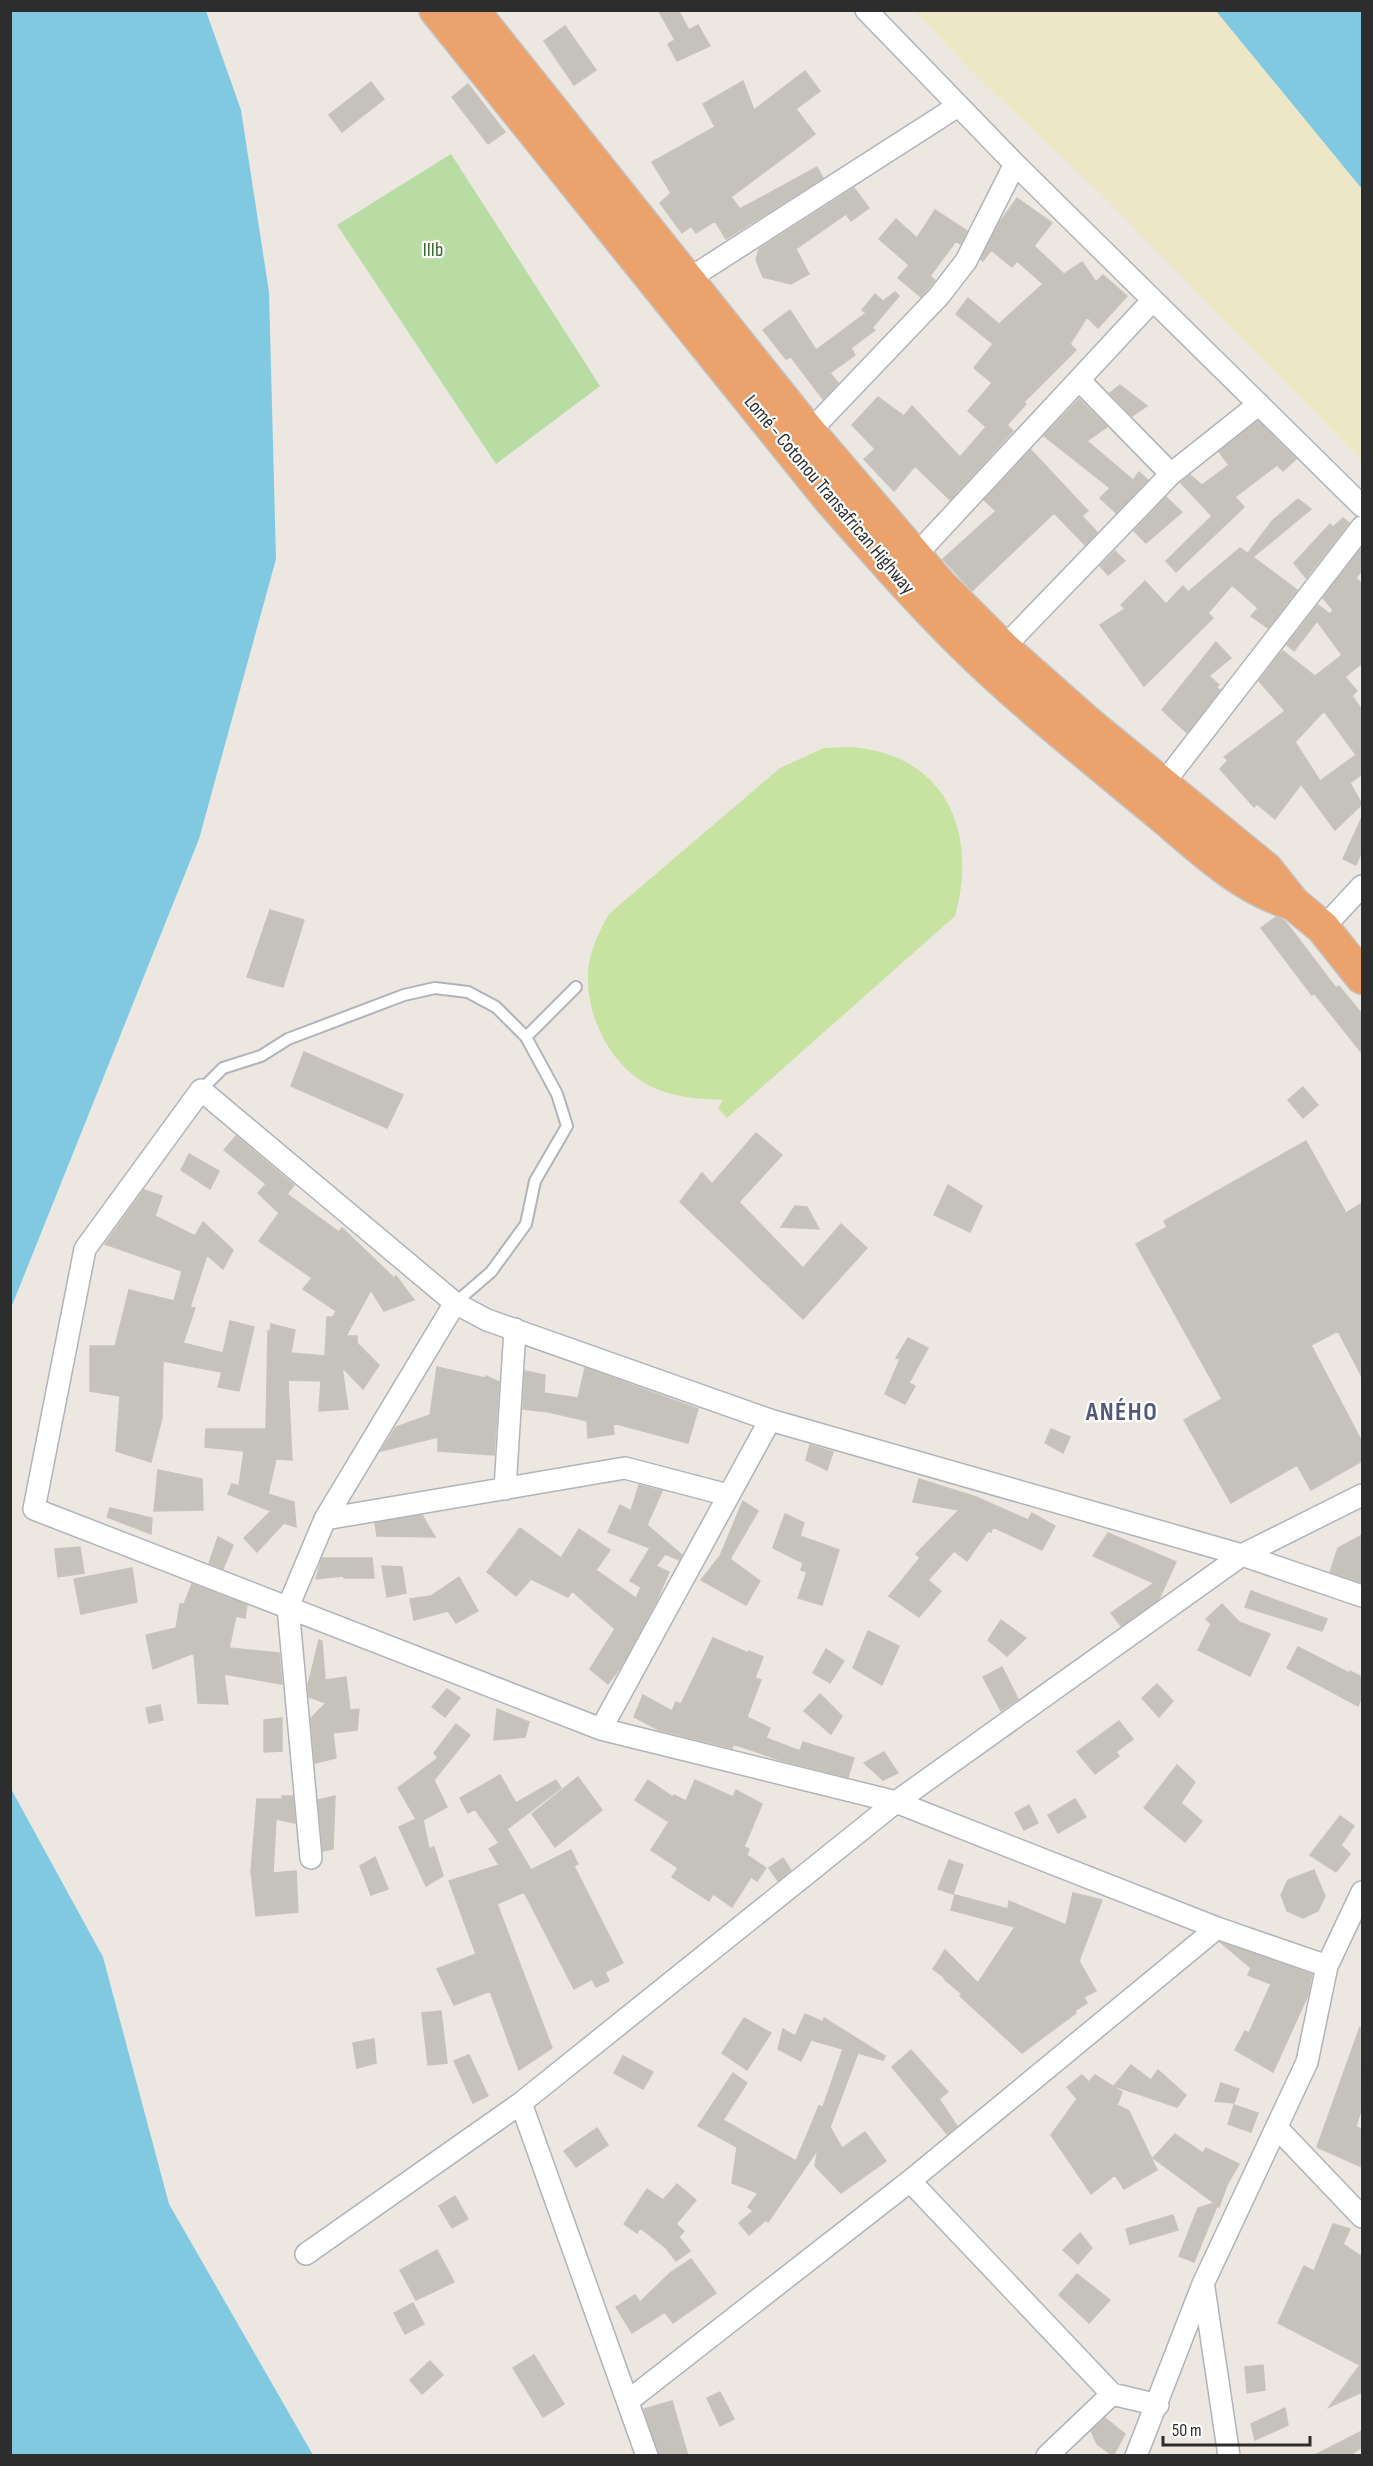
<svg xmlns="http://www.w3.org/2000/svg" width="1373" height="2466" font-family="'Sofia Sans Condensed',sans-serif">
<style>
.green{fill:#b8dca4}
.sand{fill:#ede7c8}
.pitch{fill:#c7e2a1}
.water{fill:#81c9e1}
.building{fill:#c5c2bc;stroke:#c8c3bb;stroke-width:1.5;fill-rule:evenodd}
.lines{fill:none;stroke-linecap:round;stroke-linejoin:round}
.lane-casing{stroke:#b1b3bb;stroke-width:14}
.street-casing{stroke:#b1b3bb;stroke-width:24}
.highway-casing{stroke:#c4c4c4;stroke-width:36}
.lane{stroke:#fff;stroke-width:10}
.street{stroke:#fff;stroke-width:21}
.highway{stroke:#eca26c;stroke-width:33}
.labels{text-anchor:middle;stroke-width:4.5;stroke-linejoin:round;paint-order:stroke}
.park-label{font-size:20px;fill:#316324;stroke:#fff}
.street-label{font-size:20px;fill:#2d2d2d;stroke:#fff}
.district-label{font-size:26px;font-weight:bold;letter-spacing:1.5px;fill:#525979;stroke:#fff}
</style>
<rect width="100%" height="100%" fill="#ece7e1"/>
<path class="green" d="M451,154L600,386L496,464L337,225Z"/>
<path class="sand" d="M914,11H1216L1362,189V461L1102,195L979,79Z"/>
<path class="pitch" d="M849,747C944,753 979,830 955,916L727,1118L718,1108L723,1100C704,1099 683,1098 665,1092C616,1077 586,1022 588,973C589,951 599,932 609,914L780,768L824,748Z"/>
<path class="water" d="M11,10L206,11L241,110L269,292L276,559L199,839L11,1308Z
M1216,11H1362V189Z
M10,1787L103,1957L169,2204L313,2455H11Z"/>
<path class="building" d="M658,10H678L689,30L698,25L710,46L677,61L668,44L675,40Z
M565,26L596,70L574,85L544,41Z
M805,71L820,91L796,109L815,134L731,197L740,209L817,167L823,178L726,239L715,221L696,233L691,226L682,233L660,203L671,193L652,162L715,127L703,104L743,81L754,110Z
M371,82L384,99L342,132L329,115Z
M468,84L505,132L488,144L452,97Z
M854,188L869,208L851,221L846,214L796,249L809,274L791,284L763,277L756,260L759,249Z
M1017,198L1052,223L1034,246L1064,274L1082,262L1096,282L1103,275L1127,296L1098,328L1087,317L1070,344L1076,350L1024,402L1026,404L1007,425L1013,431L950,500L915,466L894,491L864,459L875,449L852,425L878,397L904,416L912,406L960,457L986,427L968,411L992,383L974,368L993,344L956,314L968,298L999,324L1043,284L1017,261L1012,267L991,250L983,261L981,259L1000,222Z
M935,210L967,231L960,244L956,241L930,276L935,280L921,297L898,278L909,265L879,239L896,219L917,238Z
M895,292L899,296L872,328L875,330L851,348L855,355L830,373L838,383L823,399L791,357L786,359L763,330L790,310L816,350L866,313L862,310L875,294L883,301Z
M1120,385L1147,406L1132,416L1110,393Z
M1079,399L1107,427L1087,441L1133,480L1139,472L1148,480L1116,513L1100,498L1110,488L1044,436Z
M1258,421L1296,459L1283,471L1277,465L1235,497L1244,507L1176,572L1166,561L1212,516L1181,483L1190,475L1202,485L1229,465L1219,452Z
M1031,450L1088,511L1082,516L1097,532L1085,545L1054,513L972,591L943,559L996,511L984,500Z
M1166,497L1182,512L1146,543L1134,531Z
M1298,499L1311,509L1253,557L1297,590L1268,628L1251,616L1258,608L1232,585L1208,613L1213,618L1144,686L1100,625L1125,609L1121,605L1145,581L1166,604L1183,586L1188,592L1240,548L1252,556L1248,553L1272,521Z
M1343,518L1349,523L1306,578L1294,563L1330,524L1333,527Z
M1362,547V570L1356,578L1362,584V663L1345,677L1357,691L1352,696L1362,710V774L1350,783L1362,804L1335,830L1301,784L1275,819L1257,804L1254,807L1220,769L1228,760L1224,757L1285,711L1259,681L1279,655L1283,651L1315,676L1342,655L1317,621L1294,651L1287,645L1318,605L1330,614L1333,610L1323,598ZM1324,711L1356,755L1320,781L1295,742Z
M1115,551L1125,561L1108,575L1100,566Z
M1216,642L1231,658L1209,676L1219,685L1216,687L1220,690L1187,733L1162,710Z
M1362,817V851L1356,865L1343,859Z
M270,910L304,920L283,987L247,977Z
M1276,917L1285,921L1336,988L1339,986L1362,1014V1053L1314,993L1312,995L1261,928Z
M304,1052L403,1095L387,1128L291,1086Z
M1303,1087L1318,1105L1303,1118L1288,1100Z
M756,1133L782,1155L739,1202L803,1268L841,1224L867,1248L803,1319L680,1202L702,1173L712,1184Z
M236,1136L294,1185L287,1194L339,1232L342,1228L394,1278L396,1276L414,1300L384,1311L371,1290L346,1336H357V1343L379,1365L363,1389L342,1367L348,1409L319,1411L321,1381L288,1380L292,1460L276,1459L268,1494L294,1502L296,1527L284,1523L257,1552L244,1538L271,1511L228,1494L232,1484L239,1486L244,1451L205,1447L206,1429H266L268,1331L270,1332L271,1324L295,1330L291,1353L325,1356L327,1317H333L336,1311L303,1289L312,1278L259,1241L279,1213L258,1193L266,1184L224,1150Z
M1306,1141L1346,1213L1362,1203V1377L1338,1331L1311,1345L1362,1442V1461L1311,1490L1297,1465L1231,1503L1184,1420L1222,1399L1136,1244L1167,1227L1164,1221Z
M189,1154L219,1171L210,1189L181,1170Z
M948,1185L982,1206L970,1232L934,1215Z
M144,1190L162,1196L155,1216L195,1236L203,1222L233,1250L223,1269L207,1255L190,1307L195,1308L183,1343L223,1353L230,1321L254,1327L239,1391L218,1387L222,1372L163,1361L162,1418L151,1462L116,1451L120,1396L90,1391V1346H115L129,1290L174,1301L182,1271L105,1244Z
M795,1206L807,1207L819,1229L781,1227Z
M908,1338L928,1348L909,1383L915,1386L905,1404L885,1394L900,1359L896,1358Z
M437,1367L485,1378L486,1376L499,1382L494,1455L438,1451V1437L381,1451L396,1427L430,1415Z
M585,1368L698,1409L688,1443L613,1423L614,1434L588,1438L587,1421L549,1412L523,1409L525,1371L545,1375L544,1393L578,1398Z
M1051,1429L1070,1437L1063,1453L1045,1443Z
M810,1445L833,1452L827,1470L806,1460Z
M158,1470L202,1479L203,1510L154,1511Z
M919,1479L976,1497L1028,1520L1032,1513L1055,1526L1042,1550L993,1527L991,1532L988,1531L967,1561L954,1551L928,1580L941,1591L919,1617L889,1596L920,1558L916,1554L959,1510L913,1502Z
M639,1485L662,1491L647,1525L682,1555L679,1560L665,1554L656,1566L669,1572L656,1602L622,1665L608,1684L590,1669L615,1629L572,1591L568,1597L531,1579L516,1596L487,1572L520,1528L561,1558L579,1529L610,1550L596,1570L636,1598L641,1587L630,1581L650,1548L608,1532L620,1505L631,1511Z
M743,1501L758,1511L730,1559L760,1581L746,1605L701,1580L720,1556Z
M110,1508L152,1518L151,1534L107,1517Z
M785,1514L804,1523L800,1536L839,1550L822,1605L798,1598L807,1572L801,1570L803,1563L773,1548Z
M422,1515L435,1537L377,1536L375,1523Z
M1108,1533L1176,1562L1159,1599L1121,1626L1111,1613L1154,1583L1093,1556Z
M1362,1535V1583L1330,1572L1338,1548Z
M218,1537L233,1545L223,1569L209,1563Z
M80,1547L84,1573L58,1577L55,1549Z
M322,1558H372L374,1578H344L343,1576L316,1579Z
M382,1566L402,1567L406,1593L387,1597Z
M132,1568L137,1602L81,1614L74,1579Z
M459,1577L478,1611L456,1623L448,1611L414,1620L410,1599L431,1596Z
M192,1584L247,1605L245,1618L236,1616L229,1648L279,1653L282,1684L224,1674L228,1704L198,1703L194,1653L153,1669L146,1635L176,1628L180,1604H184Z
M1251,1591L1327,1619L1322,1631L1245,1607Z
M1222,1604L1239,1622L1270,1634L1250,1676L1198,1650L1211,1624L1206,1619Z
M1001,1620L1026,1638L1007,1656L988,1640Z
M868,1631L899,1646L882,1685L853,1668Z
M713,1638L748,1653L749,1651L763,1657L755,1678L761,1680L747,1717L770,1728L766,1738L800,1751L803,1742L854,1758L848,1777L780,1760L733,1744L732,1748L659,1730L634,1717L643,1695L672,1711L676,1702L681,1704Z
M319,1640L322,1641L325,1680L346,1677L350,1710L359,1709L357,1730L333,1733L336,1758L315,1763L311,1718L326,1703L309,1697L308,1685Z
M1298,1647L1349,1673L1350,1671L1362,1677V1696L1358,1706L1287,1668Z
M826,1649L844,1661L830,1683L813,1673Z
M1002,1667L1018,1699L1001,1711L983,1677Z
M1157,1684L1173,1701L1159,1717L1142,1698Z
M447,1689L460,1698L445,1717L432,1707Z
M820,1694L842,1716L831,1734L804,1711Z
M160,1705L163,1720L149,1723L146,1708Z
M497,1709L529,1722L525,1737L494,1740Z
M282,1718V1751L264,1752V1720Z
M1119,1721L1133,1739L1116,1752L1119,1756L1095,1774L1077,1752Z
M456,1724L470,1735L434,1780L447,1807L423,1820L429,1849L434,1847L443,1876L426,1886L399,1827L416,1819L398,1788L438,1758L434,1753Z
M884,1752L898,1773L883,1780L864,1763Z
M1177,1765L1195,1782L1181,1803L1202,1821L1185,1842L1144,1808Z
M500,1775L516,1803L556,1780L561,1788L507,1829L531,1870L571,1850L578,1864L574,1866L623,1963L605,1972L609,1981L596,1987L592,1979L574,1989L524,1892L497,1904L552,2048L519,2070L490,1991L454,2005L437,1969L476,1954L449,1881L499,1865L489,1849L499,1843L475,1809L468,1813L460,1798Z
M578,1777L602,1810L555,1847L532,1814Z
M648,1780L673,1797L674,1795L686,1801L695,1780L733,1797L736,1790L762,1804L744,1847L749,1849L747,1855L766,1868L757,1881L751,1877L732,1907L713,1894L709,1901L672,1877L678,1868L651,1850L669,1822L635,1800Z
M282,1796H293L295,1823L276,1819L273,1873L296,1871L298,1912L256,1916L251,1871L257,1799H283Z
M335,1796L333,1849L323,1851L318,1800Z
M1075,1799L1086,1817L1058,1833L1048,1815Z
M1029,1805L1038,1823L1024,1830L1015,1813Z
M1340,1816L1354,1826L1341,1845L1350,1854L1336,1872L1310,1855Z
M375,1857L388,1889L371,1895L360,1866Z
M783,1858L791,1870L778,1881L769,1868Z
M949,1860L963,1865L953,1894L938,1889Z
M1314,1870L1325,1896L1318,1911L1303,1918L1287,1911L1281,1895L1288,1880Z
M1073,1893L1102,1900L1079,1961L1096,1991L1084,1997L1087,2003L1075,2011L1076,2013L1022,2053L960,1996L962,1994L944,1979L945,1978L933,1969L945,1950L978,1983L1015,1927L951,1910L955,1895L1008,1909L1009,1901L1066,1925Z
M1220,1942L1312,1974L1308,1995L1273,2072L1235,2050L1245,2031L1249,2033L1271,1984L1248,1975L1251,1968Z
M441,2011L447,2063L428,2065L422,2013Z
M805,2014L823,2022L824,2018L885,2056L883,2060L858,2053L830,2127L842,2148L865,2132L886,2161L841,2193L815,2166L818,2149L768,2222L766,2220L749,2235L739,2223L753,2211L748,2207L758,2193L732,2183L737,2147L698,2126L733,2073L747,2083L723,2120L796,2161L819,2106L823,2107L843,2049L811,2040L801,2061L778,2049L783,2029L795,2036Z
M744,2018L771,2033L747,2070L722,2053Z
M1360,2027L1362,2107L1356,2126L1362,2130V2167L1317,2147Z
M374,2039L376,2063L357,2068L353,2043Z
M911,2050L948,2092L939,2099L957,2126L947,2134L892,2067Z
M469,2055L488,2096L473,2103L454,2061Z
M623,2056L653,2072L643,2089L614,2073Z
M1131,2065L1151,2080L1158,2070L1186,2095L1177,2107L1114,2086Z
M1082,2075L1089,2082L1095,2075L1122,2092L1117,2105L1129,2111L1157,2170L1124,2189L1115,2175L1091,2194L1051,2135L1077,2099L1067,2087Z
M1221,2083L1239,2089L1234,2103L1215,2101Z
M1234,2105L1258,2113L1251,2132L1228,2124Z
M597,2128L608,2145L576,2167L564,2151Z
M1175,2134L1203,2153L1206,2148L1239,2164L1227,2185L1219,2207L1217,2206L1194,2262L1179,2256L1198,2208L1214,2203L1153,2158Z
M677,2184L696,2200L676,2224L684,2231L679,2237L690,2251L676,2261L666,2248L640,2228L637,2233L624,2224L647,2189L663,2200Z
M455,2196L468,2219L452,2228L439,2206Z
M1173,2215L1178,2230L1130,2244L1126,2229Z
M1333,2224L1350,2229L1343,2244L1362,2257V2392L1329,2407L1360,2365L1278,2323L1304,2266L1314,2271Z
M1080,2233L1092,2248L1078,2264L1063,2250Z
M437,2250L454,2282L416,2300L400,2270Z
M691,2259L716,2293L673,2323L665,2312L632,2333L616,2307L635,2295L640,2302L670,2273Z
M1077,2274L1110,2300L1089,2323L1059,2295Z
M413,2303L424,2324L405,2334L394,2313Z
M534,2355L564,2404L543,2417L513,2368Z
M430,2361L443,2375L422,2394L410,2380Z
M1263,2365L1265,2390L1247,2393L1245,2367Z
M720,2392L734,2419L720,2426L707,2398Z
M672,2401L688,2456H659L644,2409Z
M1285,2408L1288,2425L1255,2440L1251,2424Z
M1105,2418L1125,2434L1113,2456L1097,2444L1091,2431Z
M1362,2431V2447L1349,2456H1313Z"/>
<g class="lines">
<g class="lane-casing">
<path id="lane" d="M526,1037L576,987
M201,1090L223,1068L261,1056L288,1039L404,995L435,988L468,992L496,1007L526,1037L557,1094L567,1126L535,1181L526,1224L491,1272L455,1303"/>
</g>
<g class="street-casing">
<path id="street" d="M866,10L1015,164L1362,506
M687,280L958,106
M1079,380L1171,474
M809,432L939,296L966,261L1015,164
M915,556L1153,300
M1003,648L1171,474L1259,404
M1163,784L1362,527
M1323,928L1362,886
M505,1489L515,1329
M325,1519L625,1468L728,1495
M601,1729L770,1420
M311,1858L288,1607L325,1519L455,1303
M1217,1928L896,1802L601,1729L34,1509L85,1249L201,1090L455,1303L487,1320L770,1420L1242,1555L1362,1596
M521,2103L647,2456
M1278,2129L1362,2217
M910,2181L1112,2394
M306,2254L521,2103L896,1802L1242,1555L1362,1495
M1204,2288L1229,2456
M628,2401L910,2181L1217,1928L1327,1966
M1047,2456L1112,2394L1158,2405
M1136,2456L1203,2284L1307,2062L1327,1966L1362,1892"/>
</g>
<g class="highway-casing">
<path id="highway" d="M436,10L829,498C871,546 913,594 958,639C1019,700 1088,754 1154,809C1197,844 1238,887 1292,903
M472,10L809,432L940,585L1003,648L1090,725L1266,869L1293,903L1323,928L1362,977"/>
</g>
<use href="#lane" class="lane"/>
<use href="#street" class="street"/>
<use href="#highway" class="highway"/>
</g>
<g class="labels">
<g class="park-label">
<text x="433" y="256">IIIb</text>
</g>
<g class="street-label">
<text transform="translate(830 494) rotate(50)" y="7">Lomé - Cotonou Transafrican Highway</text>
</g>
<g class="district-label">
<text x="1122" y="1420">ANÉHO</text>
</g>
</g>
<rect width="1373" height="2466" fill="none" stroke="#2d2d2d" stroke-width="24"/>
<path d="M1163 2436v9h147v-9" fill="none" stroke="#2d2d2d" stroke-width="3"/>
<text x="1172" y="2436" font-size="18" fill="#2d2d2d" stroke="#ffffff" stroke-width="4.5" paint-order="stroke">50 m</text>
</svg>
